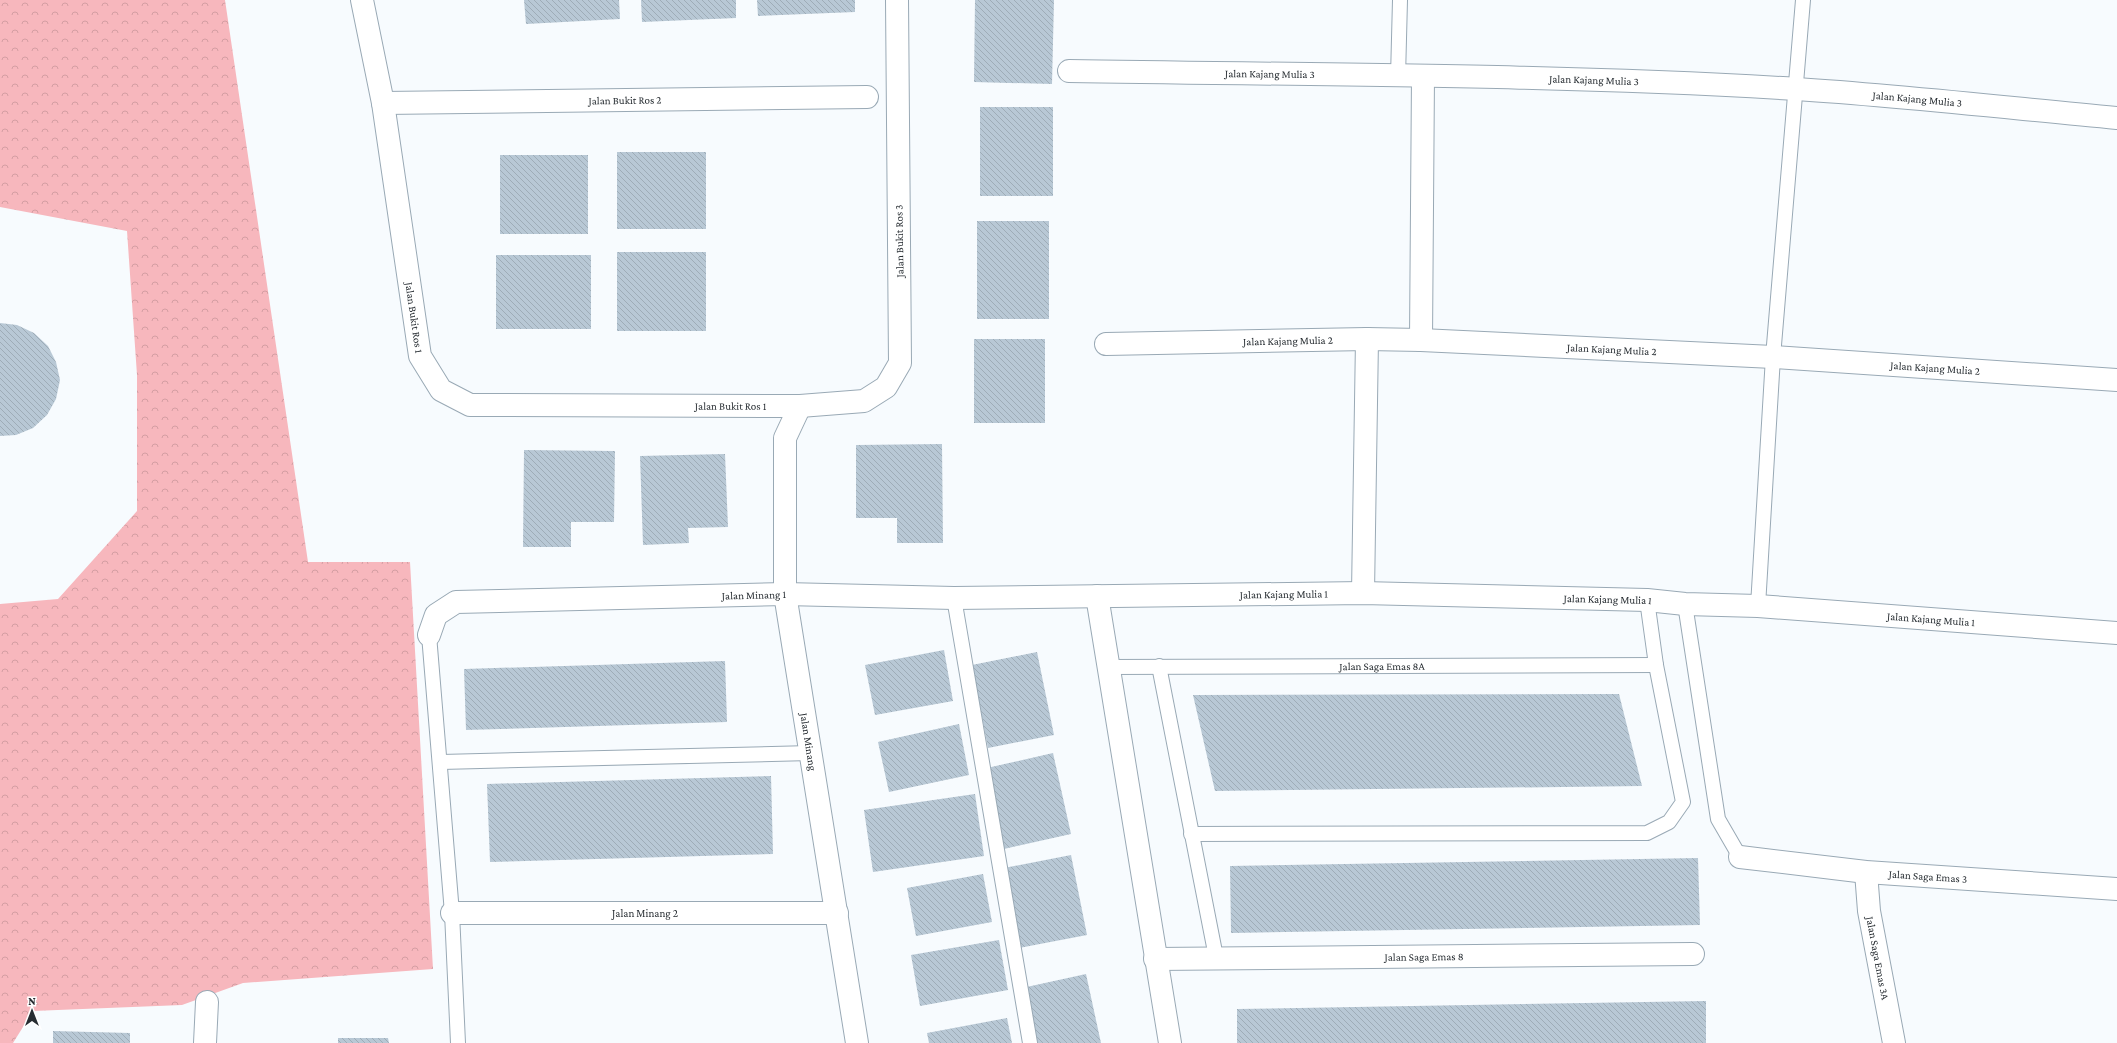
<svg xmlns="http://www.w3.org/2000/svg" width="2117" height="1043" font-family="'Crimson Pro',serif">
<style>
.forest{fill:url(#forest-crowns)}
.building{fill:url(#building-back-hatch)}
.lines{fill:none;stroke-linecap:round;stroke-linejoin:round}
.service-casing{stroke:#99a9b5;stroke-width:16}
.minor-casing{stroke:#99a9b5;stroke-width:24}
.service{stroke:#fff;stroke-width:14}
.minor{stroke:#fff;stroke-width:22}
.labels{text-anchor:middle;stroke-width:3;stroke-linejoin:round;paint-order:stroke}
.street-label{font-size:11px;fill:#272d32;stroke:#fff}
</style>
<defs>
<pattern id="forest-crowns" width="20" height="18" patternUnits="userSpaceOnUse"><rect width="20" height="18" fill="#f7b7bd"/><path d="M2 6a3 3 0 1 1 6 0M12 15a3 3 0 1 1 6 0" fill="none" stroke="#d49ea3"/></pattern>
<pattern id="building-back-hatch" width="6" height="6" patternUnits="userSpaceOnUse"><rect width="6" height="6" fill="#b8c8d5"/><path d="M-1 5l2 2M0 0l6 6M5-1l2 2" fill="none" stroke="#9eacb7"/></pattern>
</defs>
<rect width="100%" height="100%" fill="#f7fbfe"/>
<path class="forest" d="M0,0H225L308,562H410L433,969L243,983L182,1005L33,1011L13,1043H0V604L58,599L137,511V375L127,231L0,207Z"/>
<path class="building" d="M524,0H619L620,19L526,24Z
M641,0H736V18L642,22Z
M757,0H855V12L758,16Z
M975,0H1054L1052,84L974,82Z
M980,107H1053V196H980Z
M617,152H706V229H617Z
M500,155H588V234H500Z
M977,221H1049V319H977Z
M617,252H706V331H617Z
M496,255H591V329H496Z
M0,323L17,325L34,333L48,346L56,362L60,380L56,399L47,415L33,428L16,435L0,436Z
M974,339H1045V423H974Z
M942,444L943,543H897V518H856V445Z
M524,450L615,451L614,522H571V547H523Z
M725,454L728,527L688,528L689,543L643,545L640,456Z
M944,650L953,701L875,715L865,665Z
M1037,652L1054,735L988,748L972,665Z
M725,661L727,722L466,730L464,669Z
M1619,694L1642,786L1215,791L1193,695Z
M959,724L969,775L889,792L878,742Z
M1053,753L1071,834L1004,849L987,768Z
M771,776L773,854L490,862L487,784Z
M975,794L984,856L873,872L864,810Z
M1071,855L1087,935L1019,948L1004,868Z
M1698,858L1700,925L1231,933L1230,866Z
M983,874L992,922L916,936L907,888Z
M999,940L1008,990L920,1006L911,955Z
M1086,974L1101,1043H1035L1022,988Z
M1706,1001V1043H1237V1009Z
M1007,1018L1012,1043H929L927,1033Z
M53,1031L130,1033V1043H53Z
M338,1038H388L389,1043H338Z"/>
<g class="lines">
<g class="service-casing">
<g id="service">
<path d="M1398,77L1400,0"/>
<path d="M954,598L1030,1043"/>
<path d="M1685,604L1718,819L1740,857"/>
<path d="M1758,606L1773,357L1803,0"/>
<path d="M429,635L452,913L458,1043"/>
<path d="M1159,666L1216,957"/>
<path id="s1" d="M1108,667L1656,665"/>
<path d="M441,762L811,753"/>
<path d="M1191,834L1647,833L1669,822L1683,802L1656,665L1647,600"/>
</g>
</g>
<g class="minor-casing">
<g id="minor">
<path id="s2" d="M362,0L383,103L420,356L441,390L470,405L800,406L864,401L886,387L900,363L897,0"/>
<path id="s3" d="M1069,71C1311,75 1554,74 1797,89C1903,96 2010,108 2117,118"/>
<path id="s4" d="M383,103L867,97"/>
<path d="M1421,340L1423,76"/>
<path id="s5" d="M1106,344L1367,339L1421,340L1773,357L2117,380"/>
<path id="s6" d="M800,406L785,438V594L857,1043"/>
<path d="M1363,593L1367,339"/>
<path d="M1097,596L1170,1043"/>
<path id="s7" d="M429,635L436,615L456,602L785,594L954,598L1363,593L1647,600L1685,604L1758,606L2117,633"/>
<path id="s8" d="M1740,857L1866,872L2117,889"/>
<path id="s9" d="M1866,872L1869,911L1894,1043"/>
<path id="s10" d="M452,913H837"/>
<path id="s11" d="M1155,959L1693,954"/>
<path d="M205,1043L207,1002"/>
</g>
</g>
<use href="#service" class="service"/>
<use href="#minor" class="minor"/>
</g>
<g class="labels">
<g class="street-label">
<text dy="4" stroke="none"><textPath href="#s3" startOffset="201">Jalan Kajang Mulia 3</textPath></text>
<text dy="4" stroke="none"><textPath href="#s3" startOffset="525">Jalan Kajang Mulia 3</textPath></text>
<text dy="4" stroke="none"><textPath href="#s4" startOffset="242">Jalan Bukit Ros 2</textPath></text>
<text dy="4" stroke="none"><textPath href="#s3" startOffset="849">Jalan Kajang Mulia 3</textPath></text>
<text transform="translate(899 241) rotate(-91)" y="4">Jalan Bukit Ros 3</text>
<text dy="4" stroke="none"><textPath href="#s2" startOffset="322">Jalan Bukit Ros 1</textPath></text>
<text dy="4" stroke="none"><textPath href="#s5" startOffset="182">Jalan Kajang Mulia 2</textPath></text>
<text dy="4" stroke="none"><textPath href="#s5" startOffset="506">Jalan Kajang Mulia 2</textPath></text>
<text dy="4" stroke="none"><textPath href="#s5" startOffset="830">Jalan Kajang Mulia 2</textPath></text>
<text dy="4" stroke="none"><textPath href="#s2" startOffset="694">Jalan Bukit Ros 1</textPath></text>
<text dy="4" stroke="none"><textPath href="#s7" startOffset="873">Jalan Kajang Mulia 1</textPath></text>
<text dy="4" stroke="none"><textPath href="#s7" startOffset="343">Jalan Minang 1</textPath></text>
<text dy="4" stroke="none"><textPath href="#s7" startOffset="1197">Jalan Kajang Mulia 1</textPath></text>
<text dy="4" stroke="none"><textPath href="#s7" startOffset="1521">Jalan Kajang Mulia 1</textPath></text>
<text dy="4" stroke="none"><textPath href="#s1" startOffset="274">Jalan Saga Emas 8A</textPath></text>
<text dy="4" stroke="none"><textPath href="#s6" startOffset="341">Jalan Minang</textPath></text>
<text dy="4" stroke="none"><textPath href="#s8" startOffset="189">Jalan Saga Emas 3</textPath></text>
<text dy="4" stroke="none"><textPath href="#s10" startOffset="193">Jalan Minang 2</textPath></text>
<text dy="4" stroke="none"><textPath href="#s11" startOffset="269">Jalan Saga Emas 8</textPath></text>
<text dy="4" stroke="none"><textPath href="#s9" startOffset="87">Jalan Saga Emas 3A</textPath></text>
</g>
</g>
<g transform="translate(32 1011)" stroke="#ffffff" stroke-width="3" paint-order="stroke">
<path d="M0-3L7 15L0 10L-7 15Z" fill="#272d32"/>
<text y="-6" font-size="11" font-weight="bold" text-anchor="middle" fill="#272d32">N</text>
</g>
</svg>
